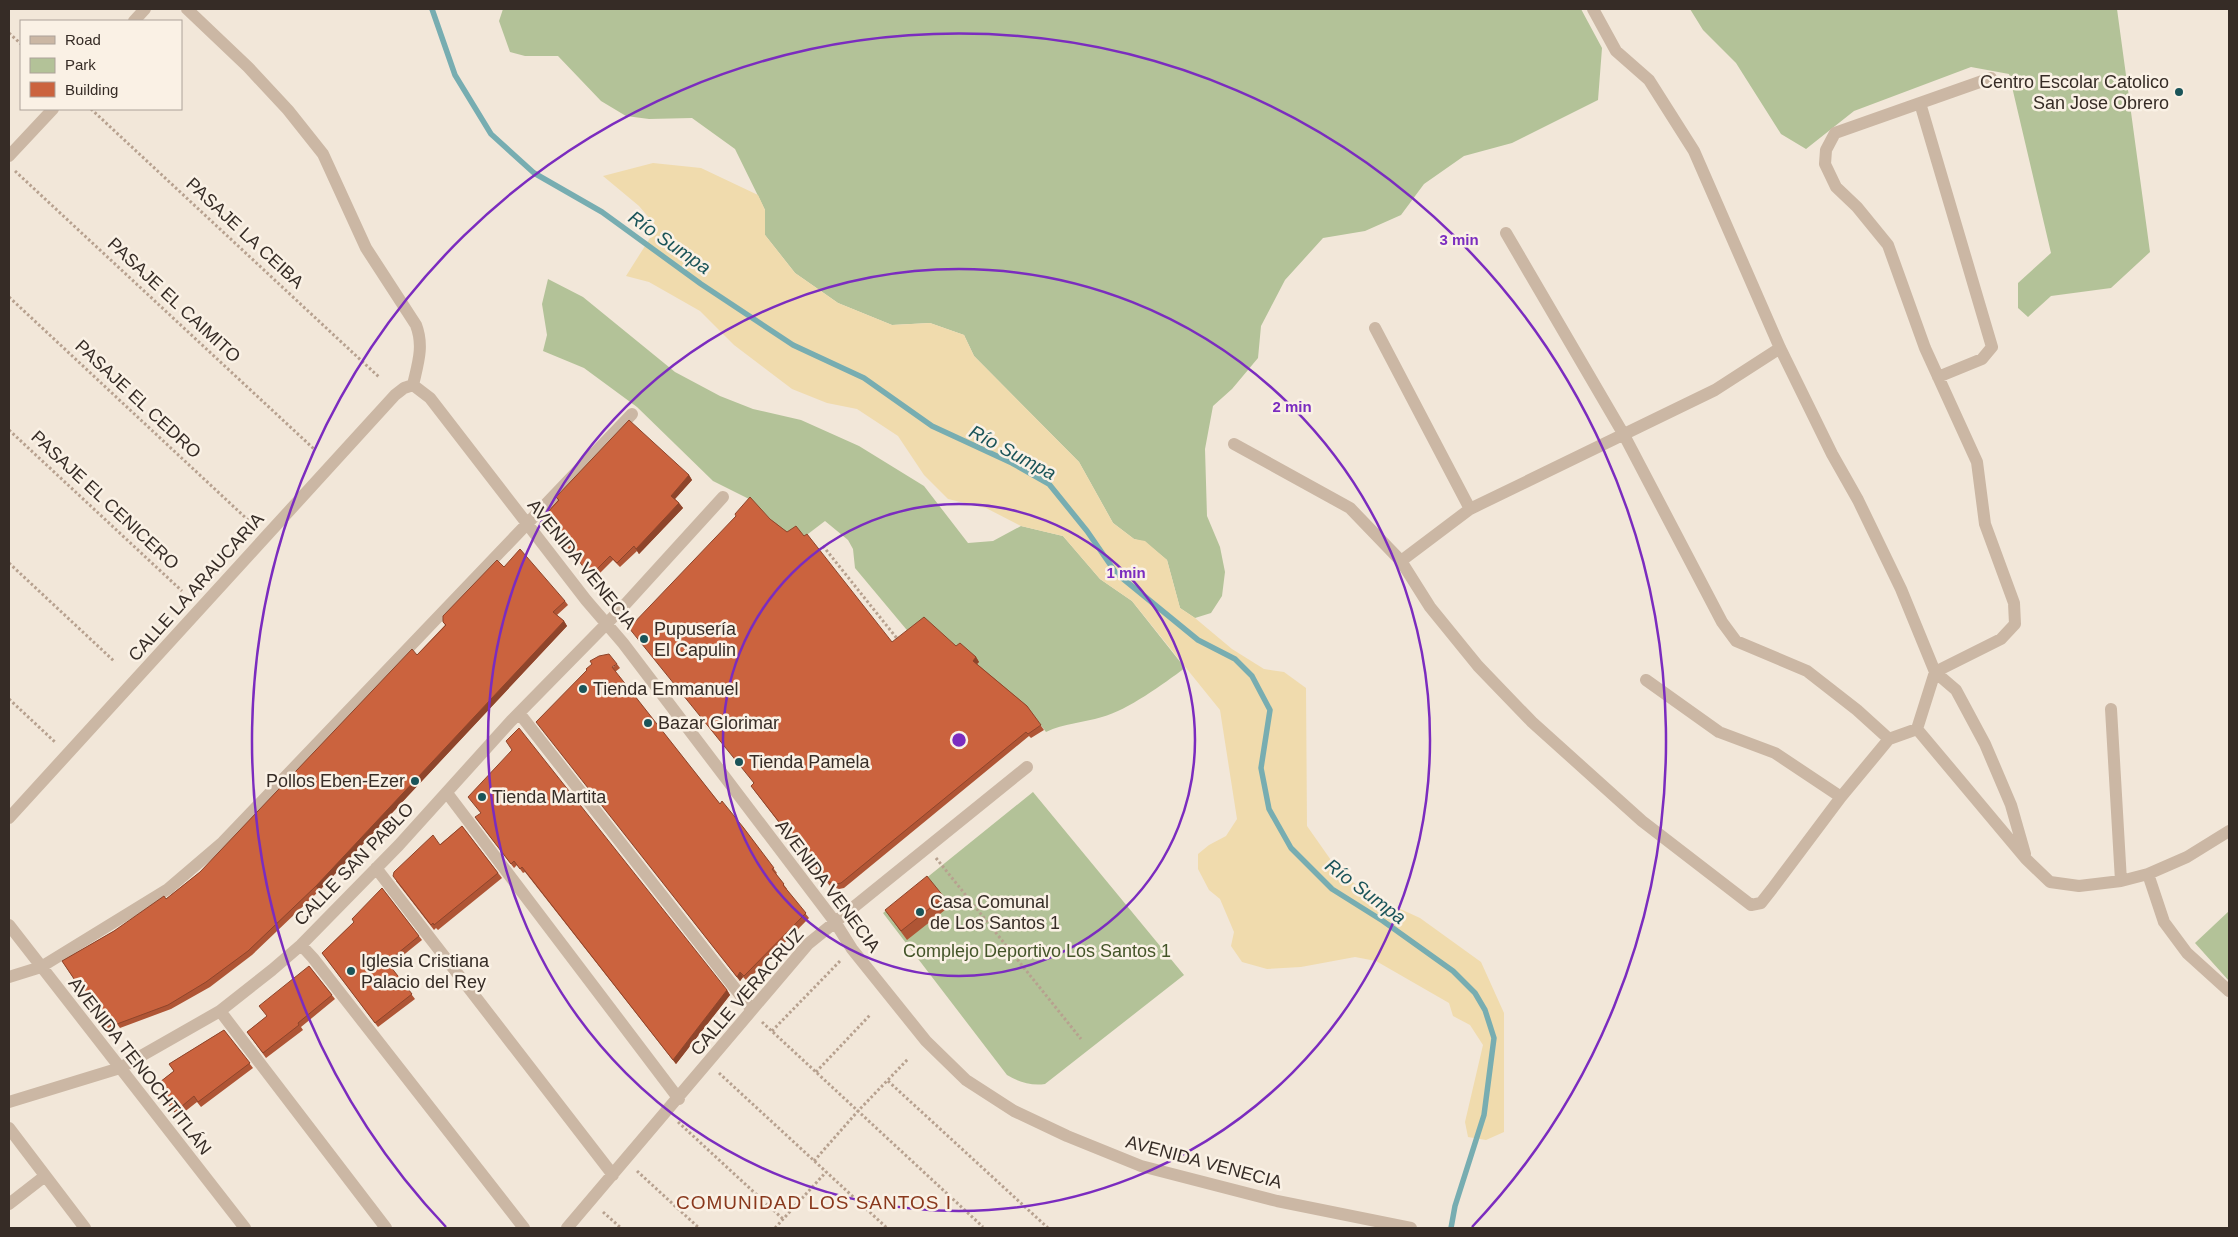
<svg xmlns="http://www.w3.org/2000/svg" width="2238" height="1237" font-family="Arial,sans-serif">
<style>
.green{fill:#b3c298}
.sand{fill:#f0dbad}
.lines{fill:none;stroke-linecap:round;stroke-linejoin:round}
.stream{stroke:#77adb1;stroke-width:5.5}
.path{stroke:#b7a18f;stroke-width:3;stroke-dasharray:2.5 2.5;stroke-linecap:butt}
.minor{stroke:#cbb7a4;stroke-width:12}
.wall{fill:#af5535}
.shaded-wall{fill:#8e452b}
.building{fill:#cb633e;stroke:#8e452b}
.ring{fill:none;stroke:#7b2cbf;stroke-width:2.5}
.poi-dot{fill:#1a5459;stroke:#faf1e5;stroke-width:2}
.labels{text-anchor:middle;stroke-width:5;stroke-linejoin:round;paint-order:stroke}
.poi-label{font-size:18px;fill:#362c26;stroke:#faf1e5;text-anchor:start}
.street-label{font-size:18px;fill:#362c26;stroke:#faf1e5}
.park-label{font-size:18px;fill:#445529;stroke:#faf1e5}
.water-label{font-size:19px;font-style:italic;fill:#1a5459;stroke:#faf1e5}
.neighbourhood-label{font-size:19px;letter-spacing:1px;fill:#89381c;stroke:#faf1e5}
.centre{fill:#7b2cbf;stroke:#faf1e5;stroke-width:2.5}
.ring-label{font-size:15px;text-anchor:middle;font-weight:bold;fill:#7b2cbf;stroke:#faf1e5;stroke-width:5;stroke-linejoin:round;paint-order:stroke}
</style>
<rect width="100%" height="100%" fill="#f2e7d9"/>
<path class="green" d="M503,9H1581L1602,48L1598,100L1512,143L1464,156L1424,184L1401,215L1365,231L1323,238L1285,280L1261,326L1258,358L1232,389L1213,406L1205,449L1207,516L1220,547L1225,572L1222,596L1211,613L1195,618L1180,608L1167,560L1145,542L1134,539L1113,523L1079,462L974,356L964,335L930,323L892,325L838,303L795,273L765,235V210L735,149L692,118L649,119L626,116L601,101L558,56H525L510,52L499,21Z
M1690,9H2117L2150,252L2111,288L2051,296L2028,317L2018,308V283L2051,253L2009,74L1971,67L1854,111L1806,149L1781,134L1736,63L1703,30Z
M548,279L583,297L675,372L720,396L753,409L801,420L859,446L924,486L968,543L993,541L1021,526L1063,536L1100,579L1132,601L1185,668C1163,684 1128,710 1102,717C1083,723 1064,723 1046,732L1030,711L976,665L979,662L911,635L855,568L853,549L848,540L825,521L804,537H790L749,499L713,481L637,407L584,368L543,351L547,335L542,304Z
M1033,792L1184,975L1045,1084C1031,1086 1019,1082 1007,1075L883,913Z
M2229,911V981L2195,943Z"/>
<path class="sand" d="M653,163L701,168L758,195L765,210V235L795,273L838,303L892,325L930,323L964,335L974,356L1079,462L1113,523L1134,539L1145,541L1167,560L1180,608L1195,618L1232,649L1264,669L1284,672L1306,688L1307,826L1340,873L1372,896L1420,918L1481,962L1504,1013V1132L1486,1140L1468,1137L1465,1122L1483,1045L1470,1025L1453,1016L1449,1003L1376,961L1355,957L1301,967L1267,969L1242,962L1231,946L1234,932L1220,899L1209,890L1198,869V854L1209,845L1226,836L1237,819L1220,710L1132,601L1100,579L1063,536L1021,526L986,508L948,499L924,475L898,436L857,409L827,403L792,389L734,345L700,311L649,282L626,276L657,227L639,206L603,176Z"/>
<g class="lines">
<path class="stream" d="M432,9L455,75L491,134L534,173L602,212L701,284L793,345L864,378L932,426L1012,463L1049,484L1087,531L1116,573L1198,640L1235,659L1252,676L1270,710L1261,768L1269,809L1291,848L1332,889L1383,921L1453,971L1475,993L1485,1010L1494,1038L1484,1115L1455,1206L1451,1228"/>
<path class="path" d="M9,33L21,44
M91,109L380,378
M15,171L314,449
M9,297L248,520
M9,430L182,591
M823,546L899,641
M9,563L115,662
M9,699L56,743
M936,858L1081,1039
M762,1022L983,1227
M772,1031L841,960
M816,1072L871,1014
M719,1073L887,1228
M888,1081L1048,1228
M678,1122L783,1219
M814,1161L858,1111L908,1059
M637,1171L699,1228
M603,1212L621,1228
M775,1228L826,1172"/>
<path class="minor" d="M187,9L248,67L288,110L323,154L366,248L416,325C424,346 418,363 413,385L430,398L586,600L623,643L835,922L852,949L926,1041L966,1080L1014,1111L1067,1136L1141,1166L1277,1201L1411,1228
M1593,9L1616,51L1649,80L1694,151L1780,348L1832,454L1858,500L1901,589L1935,672L1917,729L2026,859L2050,882L2079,886L2121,881L2148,874L2187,857L2229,831
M134,21L145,9
M1991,78L1835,133L1826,150L1825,164L1836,187L1857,207L1888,245L1925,348L1977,462L1985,524L2014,603L2015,624L2001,639L1935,672L1956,690L1985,744L2011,805L2025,854
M1920,103L1992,347L1982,359L1938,377
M9,156L53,109
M1506,233L1624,435L1722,622L1736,641L1807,671L1857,710L1889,739
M1375,328L1470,509
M1234,444L1350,508L1401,561L1430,607L1478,666L1532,722L1642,821L1751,905L1761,903L1772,889L1841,797L1889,739L1917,729
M1401,561L1470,509L1715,390L1780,348
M1646,680L1719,732L1775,753L1841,797
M2111,709L2121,881
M519,713L752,1010
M447,793L679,1099
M9,818L395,395L404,388L413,385
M376,868L613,1175
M2148,874L2164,922L2187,953L2229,991
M9,925L245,1228
M301,945L313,958L524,1228
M9,977L41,967L168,889L223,842L632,414
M220,1011L386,1228
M9,1102L120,1068L220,1011L272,970L301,945L399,845L511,721L621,609L723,497
M9,1128L85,1228
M9,1204L45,1176
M567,1228L808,944L1027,767"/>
</g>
<path class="wall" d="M689,475L692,480L675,499L679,503L683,508L639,554L637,551L620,567L613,560L593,580L572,550L571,552L544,516L558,500L556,497Z
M770,519L787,532L892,642L956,646L976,657L979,662L977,664L1027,706L1044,730L1031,738L1029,736L844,888L839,889L830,886L793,841L754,790L753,784Z
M504,567L565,601L568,605L557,615L564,621L567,626L319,891L252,955L210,987L171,1009L120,1028L117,1024L108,1030L62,961L114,931L166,899L200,872L417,655L445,625L443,622Z
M617,664L620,668L615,672L720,804L743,827L777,873L776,874L787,889H786L809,918L747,981L743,977L740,981L540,726Z
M475,817L727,990L730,995L676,1064L525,872L523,873L517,865L514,868Z
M462,826L502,878L438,930L436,928L434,930L396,881Z
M382,888L422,940L390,966L415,999L378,1027L322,953L354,922Z
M944,897L950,906L907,940L885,910Z
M309,966L335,999L301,1027L303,1030L266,1058L247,1032L267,1016Z
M224,1030L253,1068L201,1107L197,1102L178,1117L167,1103L169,1094L160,1082L174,1071L169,1064Z"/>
<path class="shaded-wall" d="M689,475L692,480L674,500L671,496Z
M679,503L683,508L639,554L636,549Z
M564,621L567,626L319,891L316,886Z
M976,657L979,662L976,665L973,661Z
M740,972L743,977L740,981L737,977Z
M727,990L730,995L676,1064L673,1060Z"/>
<path class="building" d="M629,420L689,475L671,496L679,503L636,549L634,546L617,563L610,556L590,576L568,546V547L544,516L559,500L556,497Z
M750,497L770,519L787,532L796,526L804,536L807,534L892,642L924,617L956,646L960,643L976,657L973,661L1027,706L1041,725L1028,734L1026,732L841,883L836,884L827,881L790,836L751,786L754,783L629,628L736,516L735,514Z
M520,549L565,601L553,612L564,621L316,886L248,951L206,982L168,1005L117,1024L115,1019L105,1025L62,961L114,931L164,896L166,899L200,872L412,649L417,655L446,625L443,622V616L497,560L504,567Z
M609,654L617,664L612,667L720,804L722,801L743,827L774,868L772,869L784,884L783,885L806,913L744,976L740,972L737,977L536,722L587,670L586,669L592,664L590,661L599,656Z
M519,728L727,990L673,1060L522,867L520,869L514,861L511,864L475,817L481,813L468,797L512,750L506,741Z
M462,826L498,873L434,925L433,923L431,925L393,876L394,872L433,835L440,845Z
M927,876L944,897L901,931L885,910Z
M382,888L419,936L387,962L412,994L375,1023L322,953L354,922L352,919Z
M309,966L332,995L298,1023L299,1025L263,1053L247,1032L267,1016L259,1006Z
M224,1030L250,1063L198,1102L194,1096L175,1112L164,1098L169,1094L160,1082L174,1071L169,1064Z"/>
<g class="ring">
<circle cx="959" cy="740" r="236"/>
<circle cx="959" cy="740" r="471"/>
<path d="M446 1227A707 707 0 1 1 1472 1227"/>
</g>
<g class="poi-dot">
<circle cx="2179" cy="92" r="5"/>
<circle cx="644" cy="639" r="5"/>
<circle cx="583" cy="689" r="5"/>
<circle cx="648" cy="723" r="5"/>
<circle cx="739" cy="762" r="5"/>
<circle cx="415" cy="781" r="5"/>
<circle cx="482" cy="797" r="5"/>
<circle cx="920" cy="912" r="5"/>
<circle cx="351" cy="971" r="5"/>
</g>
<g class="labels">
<g class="poi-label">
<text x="2169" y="88" text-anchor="end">Centro Escolar Catolico<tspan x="2169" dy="21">San Jose Obrero</tspan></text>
<text x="654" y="635">Pupusería<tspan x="654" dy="21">El Capulin</tspan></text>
<text x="593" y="695">Tienda Emmanuel</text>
<text x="658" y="729">Bazar Glorimar</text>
<text x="749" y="768">Tienda Pamela</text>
<text x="405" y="787" text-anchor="end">Pollos Eben-Ezer</text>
<text x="492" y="803">Tienda Martita</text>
<text x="930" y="908">Casa Comunal<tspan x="930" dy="21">de Los Santos 1</tspan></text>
<text x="361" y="967">Iglesia Cristiana<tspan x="361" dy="21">Palacio del Rey</tspan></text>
</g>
<g class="street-label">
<text transform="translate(245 233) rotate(43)" y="6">PASAJE LA CEIBA</text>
<text transform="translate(174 300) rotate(43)" y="6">PASAJE EL CAIMITO</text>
<text transform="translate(138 399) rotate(43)" y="6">PASAJE EL CEDRO</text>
<text transform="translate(105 500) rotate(43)" y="6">PASAJE EL CENICERO</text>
<text transform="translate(582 564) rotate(51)" y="6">AVENIDA VENECIA</text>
<text transform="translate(196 587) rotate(-48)" y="6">CALLE LA ARAUCARIA</text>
<text transform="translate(354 864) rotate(-46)" y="6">CALLE SAN PABLO</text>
<text transform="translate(828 886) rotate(53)" y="6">AVENIDA VENECIA</text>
<text transform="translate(747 992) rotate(-49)" y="6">CALLE VERACRUZ</text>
<text transform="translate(140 1066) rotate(52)" y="6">AVENIDA TENOCHTITLÁN</text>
<text transform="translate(1204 1162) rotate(15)" y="6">AVENIDA VENECIA</text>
</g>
<g class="park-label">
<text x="1037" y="957">Complejo Deportivo Los Santos 1</text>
</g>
<g class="water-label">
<text transform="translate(670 242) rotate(35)" y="7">Río Sumpa</text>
<text transform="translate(1013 452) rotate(28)" y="7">Río Sumpa</text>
<text transform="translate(1366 891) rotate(37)" y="7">Río Sumpa</text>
</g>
<g class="neighbourhood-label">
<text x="814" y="1209">COMUNIDAD LOS SANTOS I</text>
</g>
</g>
<circle cx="959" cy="740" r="8" class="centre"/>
<g class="ring-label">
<text x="1459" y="245">3 min</text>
<text x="1292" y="412">2 min</text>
<text x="1126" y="578">1 min</text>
</g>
<rect width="2238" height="1237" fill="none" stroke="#362c26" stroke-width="20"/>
<rect x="20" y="20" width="162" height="90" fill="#faf1e5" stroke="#aca299"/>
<rect x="30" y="36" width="25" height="8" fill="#cbb7a4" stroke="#aca299"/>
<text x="65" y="45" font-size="15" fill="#362c26">Road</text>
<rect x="30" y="58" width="25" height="15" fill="#b3c298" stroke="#aca299"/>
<text x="65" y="70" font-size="15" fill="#362c26">Park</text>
<rect x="30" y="82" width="25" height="15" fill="#cb633e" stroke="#aca299"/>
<text x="65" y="95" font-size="15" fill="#362c26">Building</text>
</svg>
